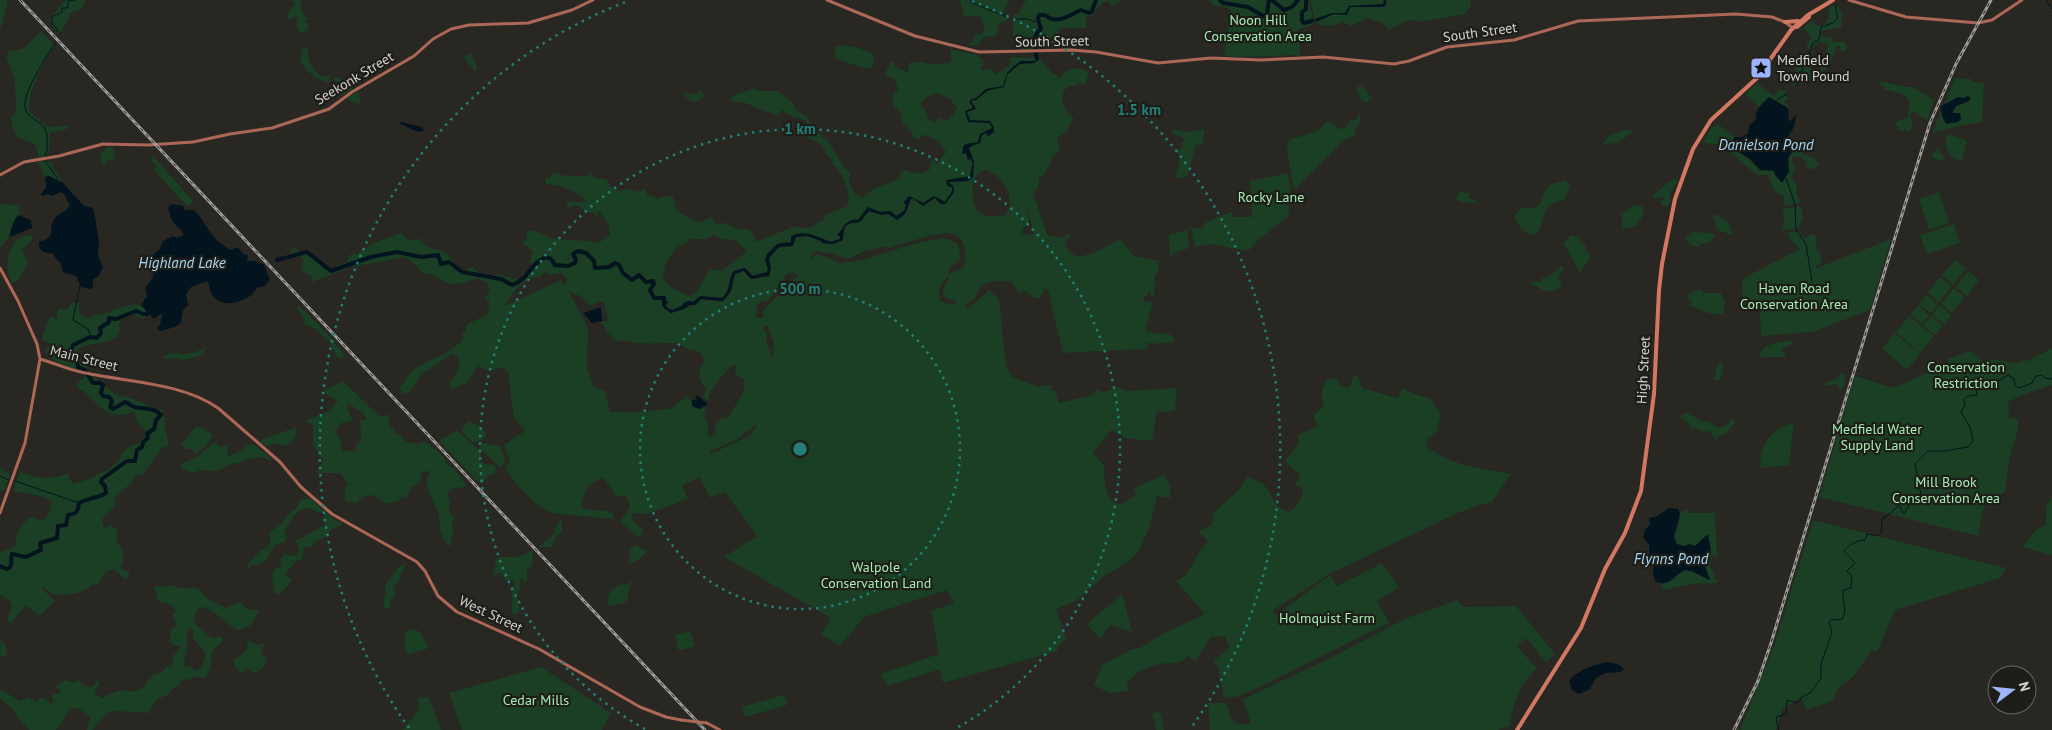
<svg xmlns="http://www.w3.org/2000/svg" width="2052" height="730" font-family="'PT Sans',sans-serif">
<style>
.green{fill:#1a3f24;fill-rule:evenodd}
.water{fill:#03141e}
.lines{fill:none;stroke-linecap:round;stroke-linejoin:round}
.stream{stroke:#03141e;stroke-width:1}
.river{stroke:#03141e;stroke-width:4}
.secondary{stroke:#ad6756;stroke-width:3}
.primary{stroke:#d27862;stroke-width:4}
.rail-casing{stroke:#9d9c98;stroke-width:3}
.rail{stroke:#1e1d18;stroke-width:1;stroke-dasharray:4;stroke-linecap:butt}
.secondary-bridge{stroke:#ad6756;stroke-width:3}
.ring{fill:none;stroke:#227f78;stroke-width:2.5;stroke-dasharray:2.5 5}
.labels{text-anchor:middle;stroke-width:4.5;stroke-linejoin:round;paint-order:stroke}
.park-label{font-size:14px;fill:#a5eeb4;stroke:#1e1d18}
.street-label{font-size:14px;fill:#d2d1ce;stroke:#1e1d18}
.poi-label{font-size:14px;fill:#d2d1ce;stroke:#1e1d18;text-anchor:start}
.water-label{font-size:15px;font-style:italic;fill:#a7d7f5;stroke:#1e1d18}
.centre{fill:#227f78;stroke:#1e1d18;stroke-width:2.5}
.ring-label{font-size:15px;text-anchor:middle;font-weight:bold;fill:#227f78;stroke:#1e1d18;stroke-width:4.5;stroke-linejoin:round;paint-order:stroke}
</style>
<rect width="100%" height="100%" fill="#282722"/>
<path class="green" d="M0,0H6L8,2L0,30Z
M65,0H85C84,11 79,9 71,13L60,35L52,25L50,19Z
M292,0H301L302,12L307,19L304,22L308,23V29L304,32H299L296,25L298,21L296,17L293,16L291,20L288,19V13L295,4Z
M960,0H1009L1002,14L1009,16L1008,20L999,24L996,36L984,37L977,45H969L978,33L981,35L985,29L981,17L964,16Z
M1026,0H1124L1111,6L1109,1L1103,2L1091,16L1086,17V28H1060L1058,34L1043,41L1037,50L1017,51C1012,40 1012,24 1015,14H1018Z
M1208,0H1308L1314,22L1312,25L1298,29L1300,55L1234,57L1224,55L1231,10L1220,6H1215Z
M1310,0H1384V4L1376,8L1386,5V0H1470L1471,6L1465,14L1420,22L1408,20L1388,30L1383,23L1367,18L1351,26L1343,22C1333,26 1326,28 1316,23Z
M1836,4L1843,15L1841,21L1842,27L1822,31L1820,34L1823,37H1831L1833,42H1844L1847,47L1845,51L1842,52L1839,46H1836C1835,56 1825,75 1816,81L1810,80L1804,84L1798,83L1792,87L1794,82L1792,76L1796,68L1809,61L1811,70L1818,71L1821,67L1822,58L1828,48L1827,43H1821L1818,41L1810,51L1806,45L1811,38L1804,27L1812,20L1815,25L1823,26L1829,18L1828,12L1830,7Z
M41,31L55,46C44,59 25,96 30,112L48,127L68,126L67,129L50,133L49,152L45,157L39,158L35,144L18,138L12,126L11,118L16,112L15,80L6,56L10,50H20L25,47Z
M839,45L856,47L872,53L874,61L873,66L867,69L836,59L834,57L835,47Z
M302,48L308,49C306,60 313,71 323,77L329,75V83C320,81 299,69 301,56C301,53 302,51 302,48Z
M951,50L975,54L984,61L981,70L990,69L996,74L1009,66L1011,57L1030,58L1037,54L1038,59V57L1052,73L1057,75V80C1070,70 1070,64 1089,72L1085,85L1080,83L1074,86H1068C1057,98 1063,111 1074,118L1069,125L1068,131L1058,137L1057,141L1060,149C1058,152 1054,155 1052,158C1049,165 1047,174 1039,178L1038,188L1033,193L1047,235L1062,238L1070,233V235L1065,245L1069,251L1077,257L1094,253L1120,239L1134,256L1159,261L1158,274H1155L1154,296L1152,297L1149,290L1147,296H1143L1144,301L1153,303C1150,312 1149,320 1145,329L1148,332C1156,332 1160,336 1168,333L1173,337L1174,340L1171,343L1164,342L1158,345L1155,343H1147L1148,349C1121,350 1093,351 1063,353L1048,290L1045,289L1040,298H1035L1025,291L1019,293L1012,282C997,280 979,279 976,298L967,303L965,307L969,308L989,290L999,299L1006,366L1013,378L1039,387L1045,385L1051,386V390L1055,391L1059,403L1093,395L1096,390L1103,392L1120,387L1125,391L1177,388L1175,411L1157,412L1152,441L1125,438L1111,430L1093,453L1104,466L1105,486L1110,500L1120,505L1136,495L1134,488L1165,475L1170,487L1171,498L1157,496L1149,528L1140,549L1129,561L1104,576L1076,601L1056,609L1066,639L1059,645L1057,651L943,683L940,669L888,686L880,674L939,654L931,611L954,603L946,590L864,617L840,646L821,634L831,618L724,557L757,536L725,492L710,498L700,477L682,485L688,499L647,514L633,513L632,520L643,530L639,538L620,522L630,507L626,496H616L604,478C588,482 584,491 581,507C591,513 600,508 612,513L614,519L550,513L534,502L521,489L505,469L510,461L504,445L525,431L514,418L508,372L503,367C493,371 488,372 478,366L467,383L451,389L449,384C454,376 462,367 458,356L452,354L421,375L410,392L404,394L398,388C406,383 407,373 416,368C432,358 449,354 463,340L462,334L466,331V325L488,314L489,301L485,298L490,291L487,283L478,278C454,286 454,287 433,275C429,273 426,275 422,273L417,266L405,257L351,267L312,282L311,276L301,270L304,261L300,256L289,258L291,249L294,247L299,252L300,255L307,254L330,271L344,263H347L349,255L356,254L366,249L371,244L401,233L408,240L421,239C429,253 437,246 448,255C453,259 454,265 459,269L464,270L473,267L482,276L499,275L521,280L523,274L528,272L532,265L530,261L533,252L523,243V241L527,240L526,236L528,231C537,229 546,237 555,239C570,241 583,239 599,243L610,234L609,226L600,211L598,212L599,218L594,213L587,212L577,205L569,208L567,207V203L571,201L585,203V199C572,189 561,185 545,184V179L550,177L554,172C565,178 575,175 587,177L591,173L596,179H606L611,187L619,191L627,188L636,192L645,189L648,196H653L656,199L664,196L673,197C675,202 674,204 676,209C679,214 694,220 701,223L711,216L716,224L726,223C734,229 738,230 747,229L752,232L756,242L792,227L809,228L824,219L827,214L846,207L849,202C850,193 841,167 832,164L833,160L825,153V149C821,144 814,139 808,139L806,132L808,125L805,120L792,117L782,110L778,115L756,108L746,103L731,101L730,99C738,91 744,94 752,88L760,91H777L791,101L797,111L806,116L814,129L827,140L844,167L850,173L849,183L854,193L863,198C872,186 886,186 899,178L900,173L906,170C913,174 923,175 930,169L931,159L937,164L946,152C942,144 931,135 922,135L920,139L913,137L912,132L903,124L901,113L893,105V94L898,89L894,78L887,77L886,72L890,62H892L896,67L907,72L909,68L908,65L911,62H924L930,65C938,62 944,65 951,61ZM1003,86L987,91L976,100L971,101L976,109L967,112L970,120C982,124 983,116 994,127L986,137L987,133L982,135L978,144L966,147C971,162 981,164 968,181L949,182L954,188L947,203L941,204L935,198L920,204L914,199H911L905,214L897,220L888,214L882,215L869,211L857,223L852,221C844,226 844,231 843,240C836,244 830,244 822,243L821,241L807,236L795,237L794,243L787,247H779L769,258L770,265L769,276L751,279L744,271L735,274L727,298L719,302L701,299C693,307 682,309 671,313L663,303L668,302L666,307L672,310L682,306L683,304L689,301L693,302L696,299L722,298C732,290 728,279 735,270L746,269L753,276L767,272L768,269L766,263L767,254L780,243L791,242V237L809,234L829,242L839,240L840,236L837,235L843,226L853,219L858,220L868,207L880,212L891,211L896,216L905,210L906,203L912,197L923,203L936,197L945,202L952,191V187L947,185L945,181L970,176L973,162L963,148L964,145L978,142L980,134L992,128L990,123L968,121L965,111L973,108L970,104V99L976,98L986,89ZM939,93L951,100L957,108L955,112L947,121L939,118L934,123L928,119L926,111L921,107V102L931,95ZM984,170C1003,173 1019,201 1004,216C996,216 987,218 980,213C971,207 970,183 977,175C979,173 982,172 984,170ZM1027,206L1034,234L1030,235L1022,234V231L1029,221ZM949,233C966,235 968,256 963,268L949,274L948,273L951,267L961,258L958,244L944,238L921,242L862,260L840,263L818,254L811,259V255L816,251L830,253L848,259L865,251L881,247L889,248L931,235ZM714,235L722,239L735,240L747,251L722,271L710,269L696,293L689,296L672,288L663,280L665,265L676,248L691,239H707ZM545,271L550,275L562,273L567,279L565,286L561,280L505,306C510,294 527,274 541,277ZM787,273H795L798,275L762,312L764,318H758L755,315L758,304L763,301H768ZM947,277L949,279L942,291L946,298L957,301L955,305L940,302L939,288ZM569,292L581,296L591,306L599,301L604,303L608,318L607,321L600,322C606,327 609,337 615,340C619,343 621,339 626,341C642,345 659,343 676,343C681,342 684,348 689,349C693,351 696,350 700,352L705,361C696,371 699,380 706,389L704,396L706,400H708C711,385 722,378 731,366L736,365L735,374L744,379V391L729,416L725,418L722,417L719,422L714,425L716,433L709,437L707,432L709,425L704,417L706,406L691,402L688,395L672,408L641,412H610L605,391L593,386L587,368L588,328ZM767,325L774,343L773,360L766,340L767,334L763,328ZM754,425L757,426L749,436L711,454L710,451L740,438L745,432L750,431Z
M469,53L472,55L477,68L475,71L464,58Z
M335,77L344,81L346,86L352,85L353,89L341,96L338,83L333,79Z
M1955,78L1972,79V82L1984,83L1982,122L1963,125L1932,133Z
M1880,81L1905,87H1913L1934,100L1927,121L1917,113L1912,111L1910,116L1913,125L1909,132L1905,130L1901,132L1894,123L1907,117L1909,112V100L1902,94L1884,89V87L1879,84Z
M1757,83L1774,96L1778,90H1784L1788,100L1783,101L1788,105V108L1769,97L1759,107L1745,94Z
M1361,85L1373,99H1369L1368,103L1361,100L1356,88Z
M701,90L704,96L696,102L690,101L684,95L686,92L694,95Z
M359,91L360,104L348,100V97Z
M1360,114L1361,121L1355,128L1356,134L1343,141L1294,190L1287,150L1289,140L1317,131L1328,121L1340,129L1345,128L1350,120L1354,121Z
M1718,124L1734,137C1731,156 1746,151 1754,165C1767,170 1775,170 1789,168C1788,156 1792,155 1792,146H1796L1803,154L1815,158L1819,164L1811,170L1806,167V162L1801,157L1794,156L1792,159L1795,169L1791,177L1797,185L1796,194L1800,201L1799,203L1783,206L1784,197L1774,190L1768,175C1765,175 1762,175 1759,175C1753,173 1728,151 1724,145L1704,143C1704,135 1711,128 1718,124Z
M1172,129L1185,132L1203,129L1204,130L1203,144L1196,145L1187,177L1175,178L1181,155L1177,154V150H1181L1184,138L1173,134Z
M1625,130L1634,131L1618,143L1602,144L1610,135Z
M1947,134L1966,140L1967,142L1962,161C1948,158 1943,146 1947,134Z
M107,147H113L115,159H110L106,161L103,166L100,156Z
M1937,148L1945,158L1939,161L1931,156Z
M153,156L194,202L187,206L153,169L157,167L150,160Z
M44,160L51,163L62,182L49,176L45,177L38,162Z
M1288,173L1291,194L1288,217L1259,239L1248,251L1210,244L1195,247L1191,227L1202,229L1205,223L1231,212H1233L1231,217H1252L1250,181Z
M1679,178L1670,194V203L1667,206L1662,205L1660,201L1665,200L1664,197L1654,198L1652,196L1654,194L1672,180Z
M1564,180L1570,185L1564,200C1538,204 1548,218 1536,235C1525,234 1516,226 1515,215C1524,205 1523,208 1534,208C1543,203 1542,196 1547,188C1551,182 1558,184 1564,180Z
M1462,190L1465,193L1469,192V199H1475L1478,203L1461,202L1457,200V195Z
M1939,192L1949,223L1929,230L1919,199Z
M0,204L19,205L20,224L0,248Z
M1635,205L1642,206C1647,213 1640,218 1637,226L1623,229L1621,215Z
M1801,206L1803,218L1799,228L1786,230L1782,229L1784,223L1783,209Z
M1713,215H1717L1729,223L1730,229L1733,234L1732,235L1720,231L1715,226V220L1713,219Z
M1954,224L1960,243L1927,254L1920,235Z
M1187,230L1190,248L1176,252L1170,257L1169,235Z
M1692,232L1711,233L1715,236L1709,243L1701,244L1698,247L1691,245L1686,240L1687,235Z
M1790,232H1800L1802,237L1805,238L1813,234L1817,237L1816,249L1820,253L1822,263L1816,266L1817,268L1891,239L1870,310L1812,332L1761,336L1760,309L1743,308L1742,279L1800,249L1791,240L1788,233Z
M28,235L32,237V240L22,249L28,263L17,282L12,283C3,267 7,238 28,235Z
M1571,235L1580,237V242L1586,246V252L1590,253V258L1580,273C1575,263 1569,253 1563,243Z
M1955,260L1966,269L1953,285L1942,275Z
M1560,267H1564L1558,279L1562,286C1547,297 1544,289 1531,284L1533,281L1541,282L1542,278H1547Z
M1968,271L1979,280L1967,296L1956,287Z
M1940,277L1952,286L1939,302L1928,293Z
M1954,288L1965,297L1952,313L1941,304Z
M1699,289L1705,293H1721L1725,303L1723,314C1710,316 1701,309 1690,306L1692,302L1688,299V295Z
M1926,295L1938,304L1931,313L1919,304Z
M72,302L79,303V312L83,317L90,318C98,312 100,316 109,312C123,307 139,297 149,314L143,319L136,315H130L119,320C119,324 120,329 119,332C115,348 82,339 76,353L87,367L86,372C73,368 50,364 45,349L51,344L41,339L50,317L57,319L58,309L67,310Z
M298,305C307,313 343,348 344,357L342,359L336,356L330,343L322,335L314,328L305,325L304,319L297,308Z
M1918,305L1929,315L1922,324L1910,315Z
M1939,305L1951,315L1944,324L1932,315Z
M1909,316L1934,336L1920,353L1896,332Z
M1931,316L1943,326L1935,335L1923,325Z
M1895,333L1920,354L1907,370L1882,349Z
M1790,340L1793,343L1781,350L1785,353V357H1759C1762,343 1779,343 1790,340Z
M207,348L202,355L184,360L175,358L165,359L163,358C169,351 175,353 182,354C190,354 200,350 207,348Z
M2052,348V385L2022,395L2008,402L2009,418L2018,419V429L2009,461L2005,492L1984,505L1978,536L1819,497L1855,376L1894,388L1949,363L1948,359L1971,351L1983,362L1995,359L2017,364L2022,360L2028,361Z
M1721,362L1724,365L1720,380L1715,381L1714,379L1717,367Z
M1840,374L1845,375L1846,378L1842,390L1836,384L1825,386L1822,384L1836,379Z
M89,375L103,383L109,390L118,395L134,399L157,409L162,410C165,418 165,425 166,433C167,438 169,441 169,446L162,448L145,472L142,475H137L132,482L114,499L115,506L102,519L104,528L111,525L117,530V541L123,553V561L120,568L129,572V576L125,579L114,569L106,571L98,584L91,585L88,589L77,593L63,595L52,594L43,587L41,588L55,601L39,616L26,605L9,625L8,617L12,606L9,600L0,595V553L2,551L15,547C15,536 21,520 33,517L39,520L45,519L49,513L52,502L44,497L14,491L15,482L21,472C34,478 55,481 68,473L70,480L73,484L92,478L100,473L109,470L113,465L120,460L121,453L134,444H138L147,432L139,425L134,412C130,412 126,415 122,415C102,417 94,396 78,388L77,384L85,376Z
M1354,376L1358,377L1362,388L1396,398L1400,395L1403,388L1414,394L1431,399L1441,414L1437,431L1426,440L1427,447C1452,466 1481,468 1511,474L1491,503L1481,504L1460,512L1329,574L1272,611L1276,615L1330,575L1337,586L1382,563L1399,587L1377,601L1389,623L1258,688L1236,697L1224,698L1218,666L1213,661L1230,648L1225,636L1211,637L1195,661L1188,656C1176,668 1172,661 1160,664C1145,667 1135,672 1127,684L1128,691L1109,693L1094,685L1102,665L1132,649H1138L1164,633L1205,614L1176,581L1186,575L1198,554L1208,541L1198,532L1212,525L1214,512L1239,490L1247,477C1254,479 1260,481 1265,486C1275,497 1271,506 1288,512C1298,507 1302,498 1303,488L1295,485L1300,475L1285,461L1299,444L1298,435L1318,426L1313,416L1324,406C1320,396 1322,388 1327,379L1336,378C1339,385 1341,388 1349,387Z
M343,381L380,417L388,414L390,420L389,426L393,428L396,434L401,435L406,442L419,444L424,441C433,448 444,453 447,465L454,469L466,484V486L460,488L454,487L447,492L450,503L449,512L454,517L452,524L453,535L451,537V547C440,539 439,526 439,513C434,506 429,492 427,483C426,478 430,476 429,471L422,472L420,482L412,487L406,498L403,496L398,501L387,504L372,495L362,497L357,503L347,502L345,500V488L348,484L340,473H319L317,471L323,462V459L313,445V425L305,422C313,415 319,417 327,412C332,409 334,404 338,401L322,392ZM347,403L363,413L367,420H360L361,443L357,442L356,448L354,452L350,450L345,452C339,448 342,446 341,441C340,438 337,435 335,432L341,423L353,421L348,410Z
M1687,413L1704,422L1708,421L1718,428L1727,425L1732,418L1736,422L1724,435H1720L1715,440L1710,431L1702,432L1697,428L1693,429L1685,420L1677,417Z
M468,421L480,426L486,433L484,439L474,443L464,435L462,429Z
M1794,423L1789,465L1761,468C1757,446 1773,427 1794,423Z
M195,427L204,428L206,431L212,434C212,442 202,450 195,454L192,449H187L181,445Z
M297,427L295,438L286,446L278,443L266,446L260,442L263,439Z
M457,431L480,451L481,456L480,461L485,464L494,465L496,469L495,473L490,474L482,484L478,482L440,442L441,439Z
M215,442L220,447L228,445L227,453L229,456L242,450L247,445L254,444L275,462L261,457L247,459L240,463L231,464L218,471L200,470L194,473L180,468L183,463L195,458Z
M486,442L491,445H500L505,459L503,466H499L479,448L480,445Z
M0,467L10,475L4,491L0,490Z
M2052,496V555L2022,547L2036,530L2046,525V507Z
M310,498L330,516L343,524L330,531L324,538L317,540L311,547H304L302,559L295,562L286,573L287,577L291,579L289,585L279,594L275,593L272,578L274,569L282,566L281,559L284,554L296,556L299,550L296,541L326,524L325,521L322,522L325,516L322,512H316C302,500 290,520 284,533L287,536L285,542L276,544L266,560L260,564L251,565L249,569L247,567C249,563 254,557 257,554C266,545 273,550 269,532L275,529L277,525H281L289,513L296,509L300,500Z
M1687,509L1688,513H1715L1717,558L1712,555L1710,566L1718,583L1692,584L1663,590L1661,583H1666L1684,570L1691,571L1710,580L1702,558V556L1711,552L1708,535L1695,546H1684L1677,544L1674,537L1680,519L1679,513Z
M560,520L562,522V531L554,540L552,547H540V545L552,536Z
M1813,520L2006,568L2000,578L1895,610L1877,652L1872,650L1853,677L1839,687L1832,701L1806,710L1801,697L1782,710L1776,730H1740L1774,646Z
M637,545L647,552L638,560L631,563L629,561L630,551L628,549Z
M533,550L532,565L527,570V581L525,582L521,578L520,579V590L517,596L520,611L517,614H512L511,605L513,600L511,592L515,583L512,580L505,581L501,572L493,577L496,560L499,557H518Z
M405,563L404,571L401,573L399,581L393,586L396,592L393,598L390,600L391,606L389,609L385,608L383,603L386,593L385,585L398,568Z
M630,582H632L628,592V600L624,603L609,606L607,598L611,590L620,584L626,585Z
M173,585L179,588H197L207,598L226,608L240,602L247,609L259,610L251,625L238,630C225,625 216,609 202,607L198,609L194,616L195,624L209,636L214,638L221,636L223,639C221,644 219,644 215,647C208,655 215,666 205,678L196,676L188,680L182,679L180,684L173,689L167,695L156,700L149,713L116,711L108,713C103,719 97,723 93,730H87L90,717C65,696 70,717 56,730H29L18,718L14,711L0,698V689L20,701L28,697L36,702L40,698H44L51,704L53,702L52,695L61,693L56,686L66,680L73,683L78,680L85,686L92,687L98,680L99,685L94,694L103,698C114,691 122,688 134,692L143,687L154,674L161,673L166,667L172,664L173,656L180,648V646L173,645L169,641C172,634 168,629 177,626L172,613H175L176,611L170,604L158,601L157,593L153,588L155,586L162,587ZM191,628L193,630V639L206,653L202,667L196,671L188,666L184,667C184,653 190,648 186,634Z
M1122,594L1132,632L1110,625L1100,639L1087,624Z
M1457,600L1464,607L1516,606L1555,654L1546,662L1526,638L1517,646L1537,669C1519,684 1513,704 1510,726L1498,730H1210L1208,703H1226L1231,718L1238,724H1251L1243,699L1324,661L1407,618Z
M413,629C422,630 425,641 429,648L408,655L404,644L406,632Z
M690,631L695,646L679,651L675,635Z
M1,635V641L5,643L7,652L6,655L0,658Z
M247,640L258,645L265,643L261,652L267,660C266,666 260,671 254,673L247,669L242,674L235,666L234,660L242,655L244,651L248,649Z
M541,667L611,713L602,730H462L449,693Z
M784,695L787,705L745,717L742,707Z
M429,697L441,730H403L419,709L418,698Z
M1160,712L1164,730H1156L1152,713Z"/>
<path class="water" d="M1384,0H1386V5L1383,7H1350L1347,15L1334,14L1316,22L1315,19L1332,13H1345L1349,6L1383,4Z
M1035,55L1038,59L1035,63L1020,64L1016,67L1007,75L1004,87L987,91L976,100L971,101L976,109L967,112L970,120L990,121L994,127V132L987,137V133L982,135L980,143L966,147L974,161L973,177L968,181L949,182L953,186L954,192L945,204H941L935,198L923,206L914,199H911L905,214L897,220L888,214L882,215L869,211L860,222C845,224 844,223 843,240L833,244L822,243L821,241L807,236L796,237L793,246L779,247L769,258L771,268L769,276L751,279L744,271L735,274L731,291L723,301L701,299L695,305H689L684,309L671,313L664,308L662,304L665,300L668,302L666,304V307L672,310L682,306L683,303L689,301L693,302L700,296L722,298C732,290 727,279 734,271L745,268L753,276L767,272L768,269L765,260L767,254L777,244L791,242V237C804,228 819,238 831,242L840,239V236L837,235C845,228 845,218 858,220L868,207L880,212L891,211L896,216L905,210L906,204L903,203L909,196L923,203L934,196L945,202L952,191V187L947,186V180L970,176L973,162L970,159L968,160L966,153L963,154L962,152L964,145L978,142L980,134L992,128L990,123L968,122L965,111L973,108L969,101L976,98L986,89L1003,86L1007,73L1014,66L1021,61H1035L1037,58Z
M1968,96L1971,98L1969,101L1956,106L1953,111V113H1960L1961,119L1958,122L1946,124L1942,116L1941,106L1958,97L1963,98Z
M1769,97L1788,108L1789,122L1796,115L1794,127L1786,140L1792,146V152L1788,158L1789,172L1782,183L1775,175L1774,171L1760,170L1751,160L1733,148L1734,137H1742L1748,134L1749,126L1756,119C1754,109 1763,104 1769,97Z
M401,122L422,127L424,131C415,134 408,126 400,124Z
M49,176L62,182L83,205L92,208L94,211L99,243L98,255L103,267L99,276L93,279V287L90,289L81,287L76,276L63,272L60,262L56,259L53,254L43,252L39,247V242C58,237 47,230 54,220C57,214 66,212 70,206L64,194L61,192L52,196L48,194L42,196L41,194L46,187L45,177Z
M171,204L183,206L185,210H194C209,226 209,238 231,250L238,247L243,254L248,255L247,261H256L264,265L270,280L263,287H258C255,290 253,294 250,296C240,303 222,308 213,296C210,292 210,285 207,281L191,287L186,294L188,305L183,310L181,323L175,327L160,331L157,328L160,325L162,314H160L154,319L141,305L147,296L145,288C155,277 156,270 151,257L159,250L163,241L173,236L177,238L183,235L182,231L172,221L168,208Z
M18,215L31,220L32,228L9,237L13,223Z
M601,307L602,321L592,323L583,313Z
M695,396H698L707,403L706,406L699,409L692,406V400L697,399Z
M1669,508L1678,509L1680,514L1674,537L1677,544L1684,546L1690,544L1695,546L1708,534L1711,552L1702,556V558L1710,580L1691,571L1684,570C1674,576 1669,588 1655,581L1653,572L1654,562L1649,558V545L1643,537L1645,530L1650,524L1649,518L1655,517Z
M1607,662L1618,664L1624,669L1621,672L1606,673L1596,678L1590,689L1579,694L1572,690L1569,682C1576,670 1594,665 1607,662Z"/>
<g class="lines">
<path class="stream" d="M971,0L972,3L1007,17
M2046,0L2052,9
M1015,19H1028L1035,22L1038,19
M60,35V33L52,23V17L62,12V8H68V1L74,0
M1796,86L1813,43L1819,39L1821,27L1833,23L1838,18L1835,4
M1777,100L1787,94
M45,156C47,153 47,150 47,145C50,118 30,124 25,108C22,93 48,54 56,42
M45,161L58,179
M1786,178L1795,204L1796,230L1806,244L1812,281
M80,285L73,320L89,330L90,337
M0,476L9,480
M15,481L79,503
M1778,730L1779,729L1776,720L1777,717L1786,714L1787,700L1798,703L1802,697L1810,693L1821,678V664L1832,632L1829,622L1831,620L1842,619C1848,611 1842,600 1843,590L1851,588L1852,577L1847,571L1855,563L1844,551C1849,545 1857,540 1865,540L1867,534L1877,536L1881,533L1882,519L1892,512L1899,505L1904,514L1915,495H1921L1915,464L1928,451H1944L1968,447L1973,441L1970,427L1961,412L1965,405L1964,399L1968,396L1977,395L1976,388L1986,389L1992,380H2001L2008,375L2014,379L2015,386L2019,388L2032,383L2036,376L2042,375L2045,378L2052,379"/>
<path class="river" d="M1220,0L1223,3L1248,7L1263,16L1267,14L1269,0
M1272,0L1284,10L1292,7L1298,0
M1306,0V9L1302,12V21L1304,23L1312,21
M1037,59C1035,49 1031,36 1041,29L1038,19L1039,15H1045C1057,25 1068,16 1081,10L1089,13L1092,11L1096,0
M970,156L966,147L970,145
M288,257L307,252L331,271L371,257L397,252L421,257L438,255L441,264L449,262L462,272L501,279L512,285C530,279 529,264 546,257L551,259L555,265L568,266L575,263L576,260L573,254L578,251L586,253L594,261L595,268L609,267L615,263L619,265L623,273L632,280L639,275L646,282L653,281L654,284L650,290L654,298H664V305
M277,260L284,258
M0,566L7,569C14,566 10,561 12,554L26,557L41,550L40,543L57,538L58,526L66,525L68,515C77,514 78,511 79,503C88,498 98,498 106,493L105,486L101,482L102,479L127,461H135L137,450L142,447L143,442L148,438L147,434L154,429L156,420L161,415C154,406 141,410 132,406C130,405 128,403 125,402L113,409L110,407L112,401L109,397L103,396L101,393L103,385L100,383H93L85,370L78,367L76,356L70,354L73,345L90,337L97,338L101,333L100,328L109,322V318L116,319L136,311L143,314H147L149,308"/>
<path class="secondary" d="M827,0L915,36L979,52L1071,50L1096,52L1158,63L1211,58L1260,60L1323,57L1394,64L1409,61L1447,47L1514,40L1578,21L1736,14L1772,17L1785,22L1793,28
M1849,0L1906,17L1978,23L1992,20L2022,0
M0,175L24,162L59,156L103,144L148,145L193,142L230,134L272,128L329,109L352,92L414,56L433,39L451,29L469,25L528,23L572,10L593,0
M0,268L18,301L37,344L40,359L25,443L0,513
M40,359C54,363 67,369 81,372C124,382 181,382 218,408L280,462L301,487L332,514L417,562L425,571L438,596L457,612L539,649L640,707L666,717L681,720
M707,723L720,730"/>
<path class="primary" d="M1825,5L1833,0
M1785,22L1798,21
M1797,27L1809,17
M1517,730L1581,628L1605,569L1625,533L1641,491L1654,394L1659,290L1662,264L1675,199L1693,149L1711,120L1757,78L1791,30L1808,15L1825,5"/>
<g class="rail-casing">
<path id="rail" d="M20,0L705,730
M1734,730L1758,681L1771,643L1930,123L1956,64L1991,0"/>
</g>
<use href="#rail" class="rail"/>
<path class="secondary-bridge" d="M681,720L707,723"/>
</g>
<g class="ring">
<circle cx="800" cy="449" r="160"/>
<path d="M645 729A320 320 0 1 1 955 729"/>
<path d="M409 728A480 480 0 0 1 628 1M972 1A480 480 0 0 1 1191 728"/>
</g>
<defs>
<g id="sight-square" transform="scale(1.125)"><rect x="-9" y="-9" width="18" height="18" rx="4" fill="#9db4fd" stroke="#1e1d18"/><path d="M0-6L1.8-2.2L6-1.7L2.9 1.2L3.7 5.4L0 3.3L-3.7 5.4L-2.9 1.2L-6-1.7L-1.8-2.2Z" fill="#111"/></g>
</defs>
<g fill-rule="evenodd">
<use href="#sight-square" x="1761" y="68"/>
</g>
<g class="labels">
<g class="park-label">
<text x="1258" y="25">Noon Hill<tspan x="1258" dy="16">Conservation Area</tspan></text>
<text x="1271" y="202">Rocky Lane</text>
<text x="1794" y="293">Haven Road<tspan x="1794" dy="16">Conservation Area</tspan></text>
<text x="1966" y="372">Conservation<tspan x="1966" dy="16">Restriction</tspan></text>
<text x="1877" y="434">Medfield Water<tspan x="1877" dy="16">Supply Land</tspan></text>
<text x="1946" y="487">Mill Brook<tspan x="1946" dy="16">Conservation Area</tspan></text>
<text x="876" y="572">Walpole<tspan x="876" dy="16">Conservation Land</tspan></text>
<text x="1327" y="623">Holmquist Farm</text>
<text x="536" y="705">Cedar Mills</text>
</g>
<g class="street-label">
<text transform="translate(1480 32) rotate(-8)" y="5">South Street</text>
<text transform="translate(1052 41) rotate(-1)" y="5">South Street</text>
<text transform="translate(354 78) rotate(-31)" y="5">Seekonk Street</text>
<text transform="translate(84 358) rotate(14)" y="5">Main Street</text>
<text transform="translate(1643 370) rotate(-87)" y="5">High Street</text>
<text transform="translate(491 614) rotate(25)" y="5">West Street</text>
</g>
<g class="poi-label">
<text x="1777" y="65">Medfield<tspan x="1777" dy="16">Town Pound</tspan></text>
</g>
<g class="water-label">
<text x="1766" y="150">Danielson Pond</text>
<text x="182" y="268">Highland Lake</text>
<text x="1671" y="564">Flynns Pond</text>
</g>
</g>
<circle cx="800" cy="449" r="8" class="centre"/>
<g class="ring-label">
<text x="1139" y="115">1.5 km</text>
<text x="800" y="134">1 km</text>
<text x="800" y="294">500 m</text>
</g>
<g transform="translate(2012 690) rotate(74)"><circle r="24" fill="#1e1d18" stroke="#666561"/>
<path d="M0-4L9 19L0 12L-9 19Z" fill="#9db4fd"/>
<text y="-8" font-size="14" font-weight="bold" text-anchor="middle" fill="#d2d1ce">N</text>
</g>
</svg>
